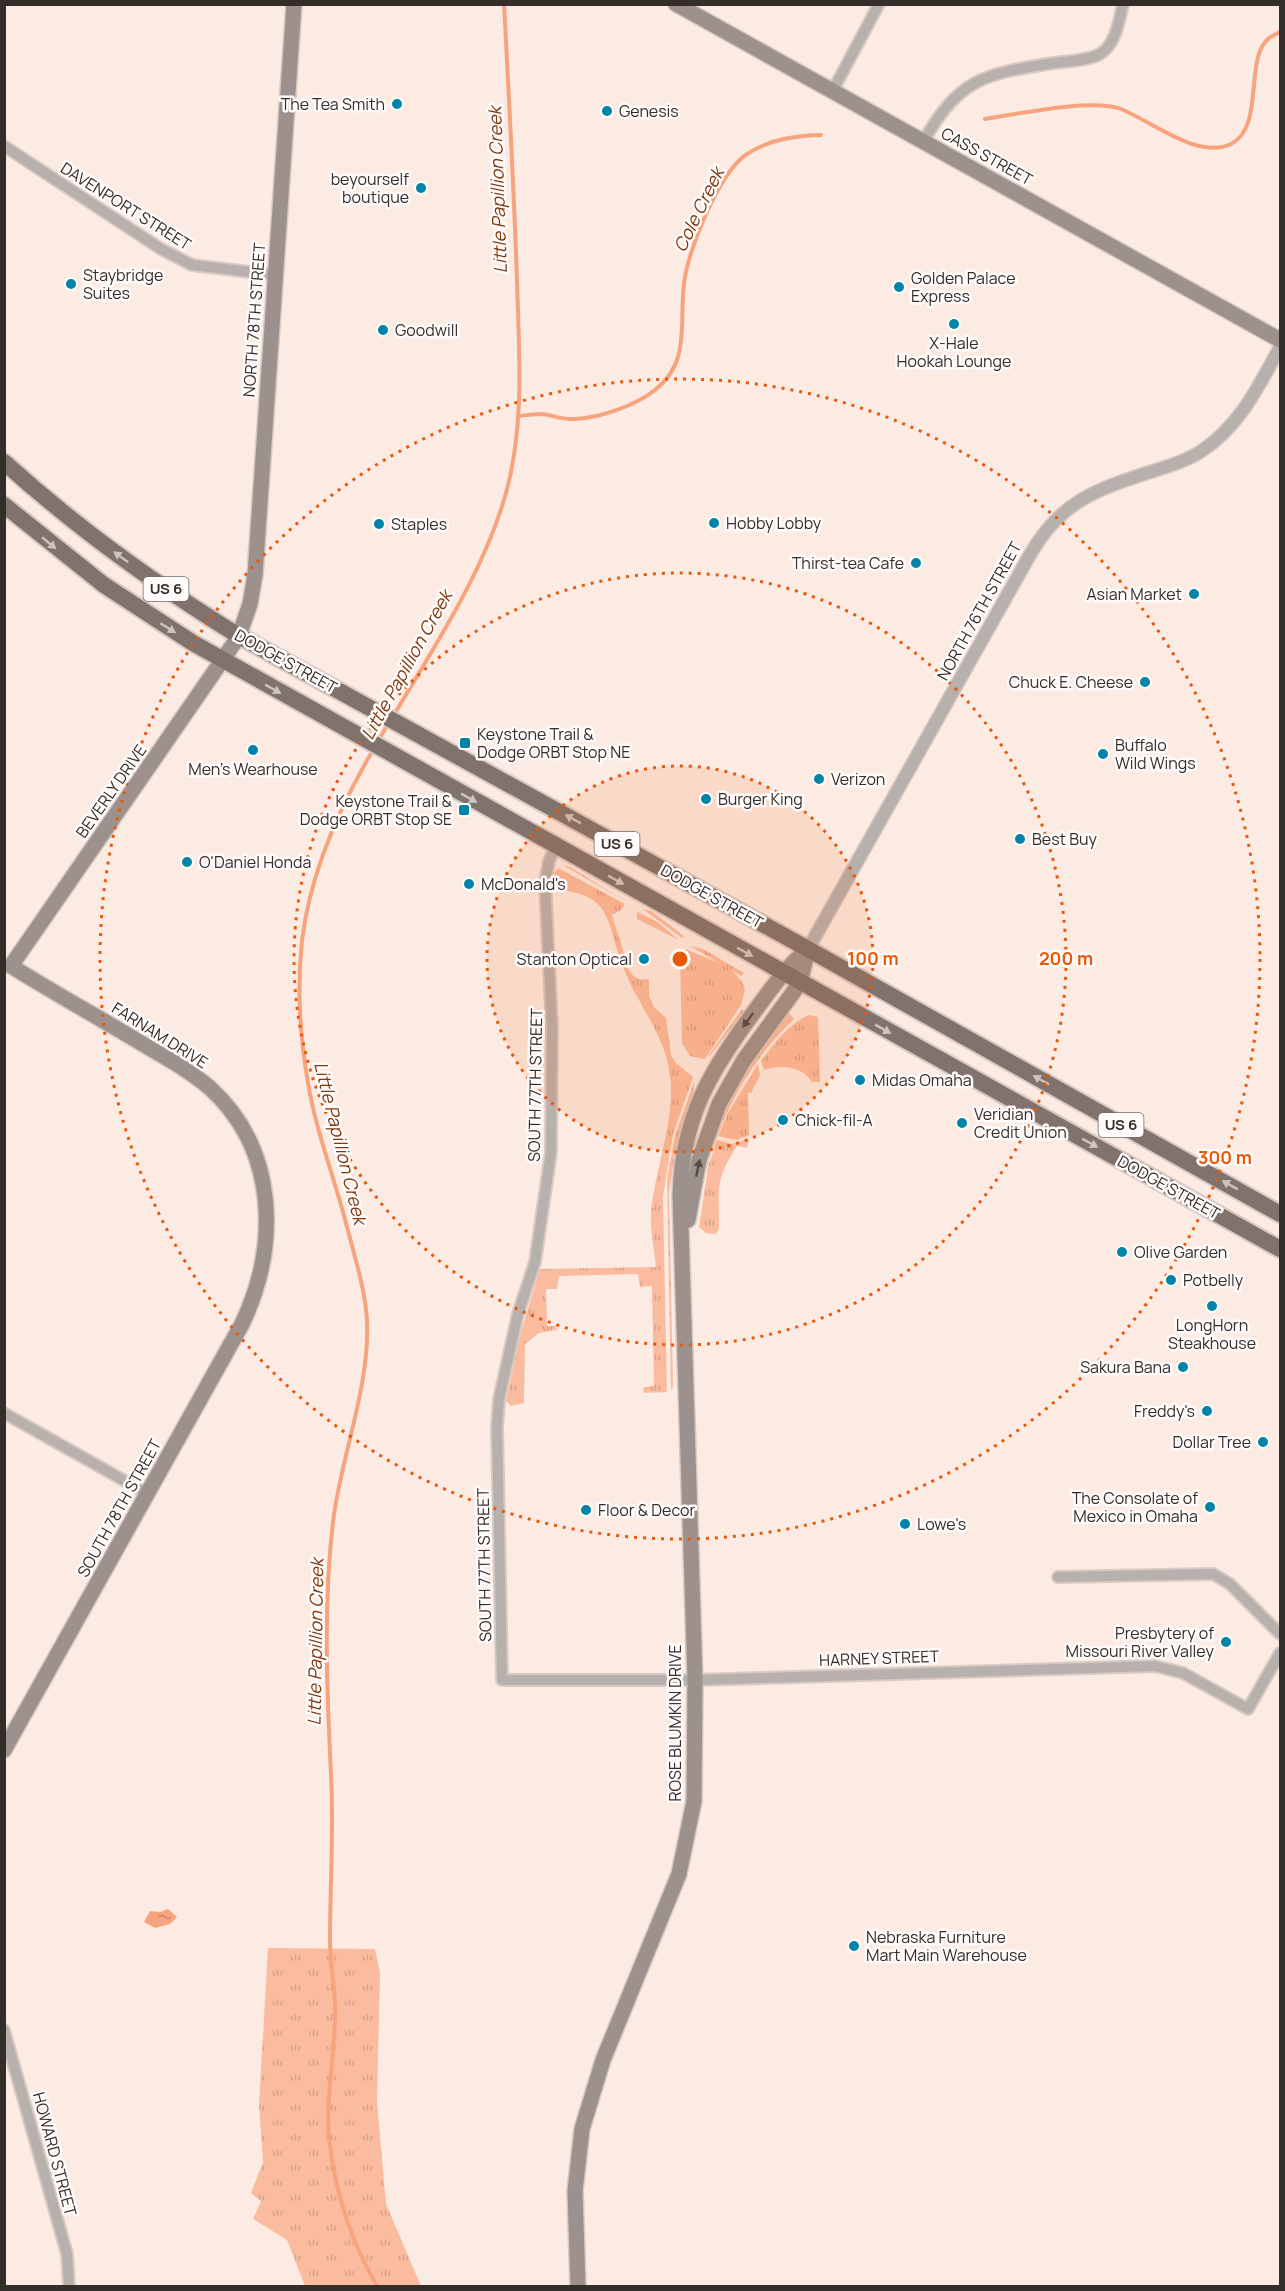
<svg xmlns="http://www.w3.org/2000/svg" width="1285" height="2291" font-family="Manrope,sans-serif">
<style>
.grass{fill:url(#grass-tufts)}
.water{fill:url(#water-ripples)}
.lines{fill:none;stroke-linecap:round;stroke-linejoin:round}
.stream{stroke:#f7a47e;stroke-width:4}
.minor-casing{stroke:#d8c9c2;stroke-width:14}
.tertiary-casing{stroke:#d8c9c2;stroke-width:15}
.secondary-casing{stroke:#d8c9c2;stroke-width:18}
.trunk-casing{stroke:#d8c9c2;stroke-width:20}
.minor{stroke:#b8b0ad;stroke-width:10}
.tertiary{stroke:#b8b0ad;stroke-width:12}
.secondary{stroke:#9c918d;stroke-width:15}
.trunk{stroke:#80726c;stroke-width:16}
.oneway{fill:#ccc4c1}
.oneway2{fill:#534c48}
.ring{fill:none;stroke:#e8590c;stroke-width:3;stroke-dasharray:3 6}
.poi-dot{fill:#0184a7;stroke:#fffbfa;stroke-width:2}
.labels{text-anchor:middle;stroke-width:5;stroke-linejoin:round;paint-order:stroke}
.shield{fill:#fffbfa;stroke:#716c69;stroke-width:1.5}
.shield-label{font-size:15px;font-weight:bold;fill:#342e2b}
.poi-label{font-size:16px;fill:#342e2b;stroke:#fffbfa;text-anchor:start}
.street-label{font-size:16px;fill:#342e2b;stroke:#fffbfa}
.water-label{font-size:18px;font-style:italic;fill:#80370e;stroke:#fffbfa}
.centre{fill:#e8590c;stroke:#fffbfa;stroke-width:3}
.ring-label{font-size:18px;text-anchor:middle;font-weight:bold;fill:#e8590c;stroke:#fffbfa;stroke-width:5;stroke-linejoin:round;paint-order:stroke}
</style>
<defs>
<pattern id="grass-tufts" width="24" height="20" patternUnits="userSpaceOnUse" patternTransform="scale(1.5)"><rect width="24" height="20" fill="#fabb9f"/><path d="M3 7l-1-3M5 7V3M7 7l1-3M15 17l-1-3M17 17v-4M19 17l1-3" fill="none" stroke="#d7a189"/></pattern>
<pattern id="water-ripples" width="26" height="14" patternUnits="userSpaceOnUse" patternTransform="scale(1.5)"><rect width="26" height="14" fill="#f7a47e"/><path d="M2 4q2-2 4 0t4 0M15 11q2-2 4 0t4 0" fill="none" stroke="#c98667"/></pattern>
</defs>
<rect width="100%" height="100%" fill="#fcebe3"/>
<path class="grass" d="M563,865L570,867L624,900L622,899Z
M558,868L625,904L621,910L612,915L625,956L623,957C629,970 632,982 649,979V996L654,1007L666,1018L671,1055L675,1062L693,1077L673,1134L663,1197L667,1392L645,1393L643,1390L644,1387L654,1386L652,1286L640,1287L638,1274L559,1276L557,1289H546L547,1326H556L557,1330L539,1333L525,1344L524,1403L511,1406L506,1401L521,1332L540,1269L656,1267C654,1249 650,1229 651,1212C655,1172 671,1131 671,1091C671,1039 640,1011 624,969C606,925 615,892 553,890L554,873Z
M643,909L651,911L684,936L682,938Z
M637,912L656,921L679,940L637,919Z
M690,946L703,949L744,973L741,976Z
M686,949C705,959 738,965 745,989L741,1005L705,1059L690,1056L682,1043L680,958Z
M742,1009L744,1011L709,1057V1055Z
M789,1013L794,1019C736,1074 706,1146 696,1224V1196L720,1116L745,1072Z
M809,1015L818,1017L820,1082H812C802,1066 781,1064 764,1070L761,1061C775,1043 787,1025 809,1015Z
M758,1064L760,1075L751,1093H748L749,1135L736,1140L718,1136L729,1111Z
M694,1082V1090L679,1135L669,1192L673,1386L671,1391L667,1178L675,1136Z
M749,1139L747,1148L737,1146C715,1180 719,1187 719,1228L716,1234L706,1233L699,1227L708,1167L717,1140L732,1144Z
M268,1948L375,1949L380,1972L377,2102L386,2204L421,2286H305L287,2240L253,2219L261,2201L251,2193L263,2162L259,2104Z"/>
<path class="water" d="M168,1909L177,1917L170,1924L155,1928L144,1922L150,1911L160,1912Z"/>
<g class="lines">
<path class="stream" d="M985,119C1017,114 1093,98 1121,109C1151,121 1198,160 1231,144C1265,127 1244,60 1268,39C1271,36 1277,34 1280,32
M519,416C527,415 535,414 542,414C552,415 563,420 574,419C599,418 635,406 655,390C691,362 679,323 684,284C687,252 719,172 747,154C770,139 794,136 821,135
M394,715C435,645 484,572 506,493C525,424 519,352 517,281C514,189 509,97 504,4
M378,741L388,724
M373,750C339,808 310,873 302,941C297,987 300,1037 308,1083C316,1132 335,1179 347,1227C355,1258 365,1289 367,1320C370,1388 341,1455 333,1522C323,1606 327,1691 331,1775C334,1830 330,1885 330,1940C330,1961 334,1982 335,2003C337,2048 325,2093 329,2137C334,2189 351,2242 377,2286"/>
<g class="minor-casing">
<path id="minor" d="M832,92L879,4
M923,142C960,77 985,74 1054,63C1069,61 1087,61 1100,54C1116,44 1119,21 1123,4
M4,146L161,249L192,265L275,275
M556,846L549,861L545,883L552,1028L551,1152L535,1262L518,1314L499,1399L497,1427L502,1680H695L1155,1666L1183,1673L1248,1709L1280,1653
M4,1413L148,1494
M1058,1577L1213,1574L1230,1584L1280,1634
M4,2030L67,2254L69,2286"/>
</g>
<g class="tertiary-casing">
<path id="tertiary" d="M808,949L1031,553C1062,500 1098,489 1153,471C1170,466 1186,461 1200,452C1239,427 1259,386 1280,347"/>
</g>
<g class="secondary-casing">
<path id="secondary" d="M676,4L1280,340
M688,1220L699,1160L719,1104L744,1060L800,983L808,949
M4,1750L242,1324C279,1246 278,1150 210,1088C189,1070 165,1057 141,1043C98,1017 54,993 11,966L239,636L250,604L255,575L294,4
M578,2286L575,2191L582,2129L603,2060L679,1874L694,1801L695,1680L680,1195C682,1118 710,1071 754,1012C771,989 786,967 808,949"/>
</g>
<g class="trunk-casing">
<path id="trunk" d="M4,462C77,528 156,585 239,636L808,949L1280,1214
M4,505L104,585L193,643L1280,1249"/>
</g>
<use href="#minor" class="minor"/>
<use href="#tertiary" class="tertiary"/>
<use href="#secondary" class="secondary"/>
<use href="#trunk" class="trunk"/>
</g>
<defs><path id="oneway-solid" d="M-6-.8H1V-3.2L6.5 0L1 3.2V.8H-6Z" transform="scale(1.5)"/></defs>
<g class="oneway">
<use href="#oneway-solid" transform="translate(49 543) rotate(40)"/>
<use href="#oneway-solid" transform="translate(121 557) rotate(-144)"/>
<use href="#oneway-solid" transform="translate(168 628) rotate(32)"/>
<use href="#oneway-solid" transform="translate(273 689) rotate(29)"/>
<use href="#oneway-solid" transform="translate(469 798) rotate(29)"/>
<use href="#oneway-solid" transform="translate(573 819) rotate(-151)"/>
<use href="#oneway-solid" transform="translate(616 880) rotate(29)"/>
<use href="#oneway-solid" transform="translate(745 952) rotate(29)"/>
<use href="#oneway-solid" transform="translate(883 1029) rotate(29)"/>
<use href="#oneway-solid" transform="translate(1041 1080) rotate(-151)"/>
<use href="#oneway-solid" transform="translate(1090 1143) rotate(29)"/>
<use href="#oneway-solid" transform="translate(1230 1185) rotate(-151)"/>
</g>
<g class="oneway2">
<use href="#oneway-solid" transform="translate(748 1020) rotate(126)"/>
<use href="#oneway-solid" transform="translate(698 1168) rotate(-78)"/>
</g>
<circle cx="680" cy="959" r="193" fill="#e8590c" fill-opacity=".12"/>
<g class="ring">
<circle cx="680" cy="959" r="193"/>
<circle cx="680" cy="959" r="386"/>
<circle cx="680" cy="959" r="580"/>
</g>
<g class="poi-dot">
<circle cx="397" cy="104" r="6"/>
<circle cx="607" cy="111" r="6"/>
<circle cx="421" cy="188" r="6"/>
<circle cx="71" cy="284" r="6"/>
<circle cx="899" cy="287" r="6"/>
<circle cx="954" cy="324" r="6"/>
<circle cx="383" cy="330" r="6"/>
<circle cx="714" cy="523" r="6"/>
<circle cx="379" cy="524" r="6"/>
<circle cx="916" cy="563" r="6"/>
<circle cx="1194" cy="594" r="6"/>
<circle cx="1145" cy="682" r="6"/>
<rect x="459" y="737" width="12" height="12" rx="3"/>
<circle cx="253" cy="750" r="6"/>
<circle cx="1103" cy="754" r="6"/>
<circle cx="819" cy="779" r="6"/>
<circle cx="706" cy="799" r="6"/>
<rect x="458" y="804" width="12" height="12" rx="3"/>
<circle cx="1020" cy="839" r="6"/>
<circle cx="187" cy="862" r="6"/>
<circle cx="469" cy="884" r="6"/>
<circle cx="644" cy="959" r="6"/>
<circle cx="860" cy="1080" r="6"/>
<circle cx="783" cy="1120" r="6"/>
<circle cx="962" cy="1123" r="6"/>
<circle cx="1122" cy="1252" r="6"/>
<circle cx="1171" cy="1280" r="6"/>
<circle cx="1212" cy="1306" r="6"/>
<circle cx="1183" cy="1367" r="6"/>
<circle cx="1207" cy="1411" r="6"/>
<circle cx="1263" cy="1442" r="6"/>
<circle cx="1210" cy="1507" r="6"/>
<circle cx="586" cy="1510" r="6"/>
<circle cx="905" cy="1524" r="6"/>
<circle cx="1226" cy="1642" r="6"/>
<circle cx="854" cy="1946" r="6"/>
</g>
<g class="labels">
<g class="shield">
<rect x="143.5" y="577" width="45" height="24" rx="4.5"/>
<rect x="594.5" y="832" width="45" height="24" rx="4.5"/>
<rect x="1098.5" y="1113" width="45" height="24" rx="4.5"/>
</g>
<g class="shield-label">
<text x="166" y="594">US 6</text>
<text x="617" y="849">US 6</text>
<text x="1121" y="1130">US 6</text>
</g>
<g class="poi-label">
<text x="385" y="110" text-anchor="end">The Tea Smith</text>
<text x="619" y="117">Genesis</text>
<text x="409" y="185" text-anchor="end">beyourself<tspan x="409" dy="18">boutique</tspan></text>
<text x="83" y="281">Staybridge<tspan x="83" dy="18">Suites</tspan></text>
<text x="911" y="284">Golden Palace<tspan x="911" dy="18">Express</tspan></text>
<text x="395" y="336">Goodwill</text>
<text x="954" y="349" text-anchor="middle">X-Hale<tspan x="954" dy="18">Hookah Lounge</tspan></text>
<text x="726" y="529">Hobby Lobby</text>
<text x="391" y="530">Staples</text>
<text x="904" y="569" text-anchor="end">Thirst-tea Cafe</text>
<text x="1182" y="600" text-anchor="end">Asian Market</text>
<text x="1133" y="688" text-anchor="end">Chuck E. Cheese</text>
<text x="477" y="740">Keystone Trail &amp;<tspan x="477" dy="18">Dodge ORBT Stop NE</tspan></text>
<text x="1115" y="751">Buffalo<tspan x="1115" dy="18">Wild Wings</tspan></text>
<text x="253" y="775" text-anchor="middle">Men's Wearhouse</text>
<text x="831" y="785">Verizon</text>
<text x="718" y="805">Burger King</text>
<text x="452" y="807" text-anchor="end">Keystone Trail &amp;<tspan x="452" dy="18">Dodge ORBT Stop SE</tspan></text>
<text x="1032" y="845">Best Buy</text>
<text x="199" y="868">O'Daniel Honda</text>
<text x="481" y="890">McDonald's</text>
<text x="632" y="965" text-anchor="end">Stanton Optical</text>
<text x="872" y="1086">Midas Omaha</text>
<text x="974" y="1120">Veridian<tspan x="974" dy="18">Credit Union</tspan></text>
<text x="795" y="1126">Chick-fil-A</text>
<text x="1134" y="1258">Olive Garden</text>
<text x="1183" y="1286">Potbelly</text>
<text x="1212" y="1331" text-anchor="middle">LongHorn<tspan x="1212" dy="18">Steakhouse</tspan></text>
<text x="1171" y="1373" text-anchor="end">Sakura Bana</text>
<text x="1195" y="1417" text-anchor="end">Freddy's</text>
<text x="1251" y="1448" text-anchor="end">Dollar Tree</text>
<text x="1198" y="1504" text-anchor="end">The Consolate of<tspan x="1198" dy="18">Mexico in Omaha</tspan></text>
<text x="598" y="1516">Floor &amp; Decor</text>
<text x="917" y="1530">Lowe's</text>
<text x="1214" y="1639" text-anchor="end">Presbytery of<tspan x="1214" dy="18">Missouri River Valley</tspan></text>
<text x="866" y="1943">Nebraska Furniture<tspan x="866" dy="18">Mart Main Warehouse</tspan></text>
</g>
<g class="street-label">
<text transform="translate(987 156) rotate(29)" y="6">CASS STREET</text>
<text transform="translate(126 206) rotate(32)" y="6">DAVENPORT STREET</text>
<text transform="translate(254 320) rotate(-86)" y="6">NORTH 78TH STREET</text>
<text transform="translate(979 611) rotate(-61)" y="6">NORTH 76TH STREET</text>
<text transform="translate(286 661) rotate(29)" y="6">DODGE STREET</text>
<text transform="translate(111 791) rotate(-55)" y="6">BEVERLY DRIVE</text>
<text transform="translate(712 896) rotate(29)" y="6">DODGE STREET</text>
<text transform="translate(160 1035) rotate(32)" y="6">FARNAM DRIVE</text>
<text transform="translate(535 1085) rotate(-89)" y="6">SOUTH 77TH STREET</text>
<text transform="translate(1169 1187) rotate(29)" y="6">DODGE STREET</text>
<text transform="translate(119 1508) rotate(-61)" y="6">SOUTH 78TH STREET</text>
<text transform="translate(484 1565) rotate(-91)" y="6">SOUTH 77TH STREET</text>
<text transform="translate(879 1658) rotate(-2)" y="6">HARNEY STREET</text>
<text transform="translate(675 1723) rotate(-90)" y="6">ROSE BLUMKIN DRIVE</text>
<text transform="translate(55 2154) rotate(75)" y="6">HOWARD STREET</text>
</g>
<g class="water-label">
<text transform="translate(498 190) rotate(-92)" y="6">Little Papillion Creek</text>
<text transform="translate(699 210) rotate(-64)" y="6">Cole Creek</text>
<text transform="translate(407 665) rotate(-61)" y="6">Little Papillion Creek</text>
<text transform="translate(340 1143) rotate(76)" y="6">Little Papillion Creek</text>
<text transform="translate(316 1642) rotate(-89)" y="6">Little Papillion Creek</text>
</g>
</g>
<circle cx="680" cy="959" r="9" class="centre"/>
<g class="ring-label">
<text x="873" y="965">100 m</text>
<text x="1066" y="965">200 m</text>
<text x="1225" y="1164">300 m</text>
</g>
<rect width="1285" height="2291" fill="none" stroke="#342e2b" stroke-width="12"/>
</svg>
